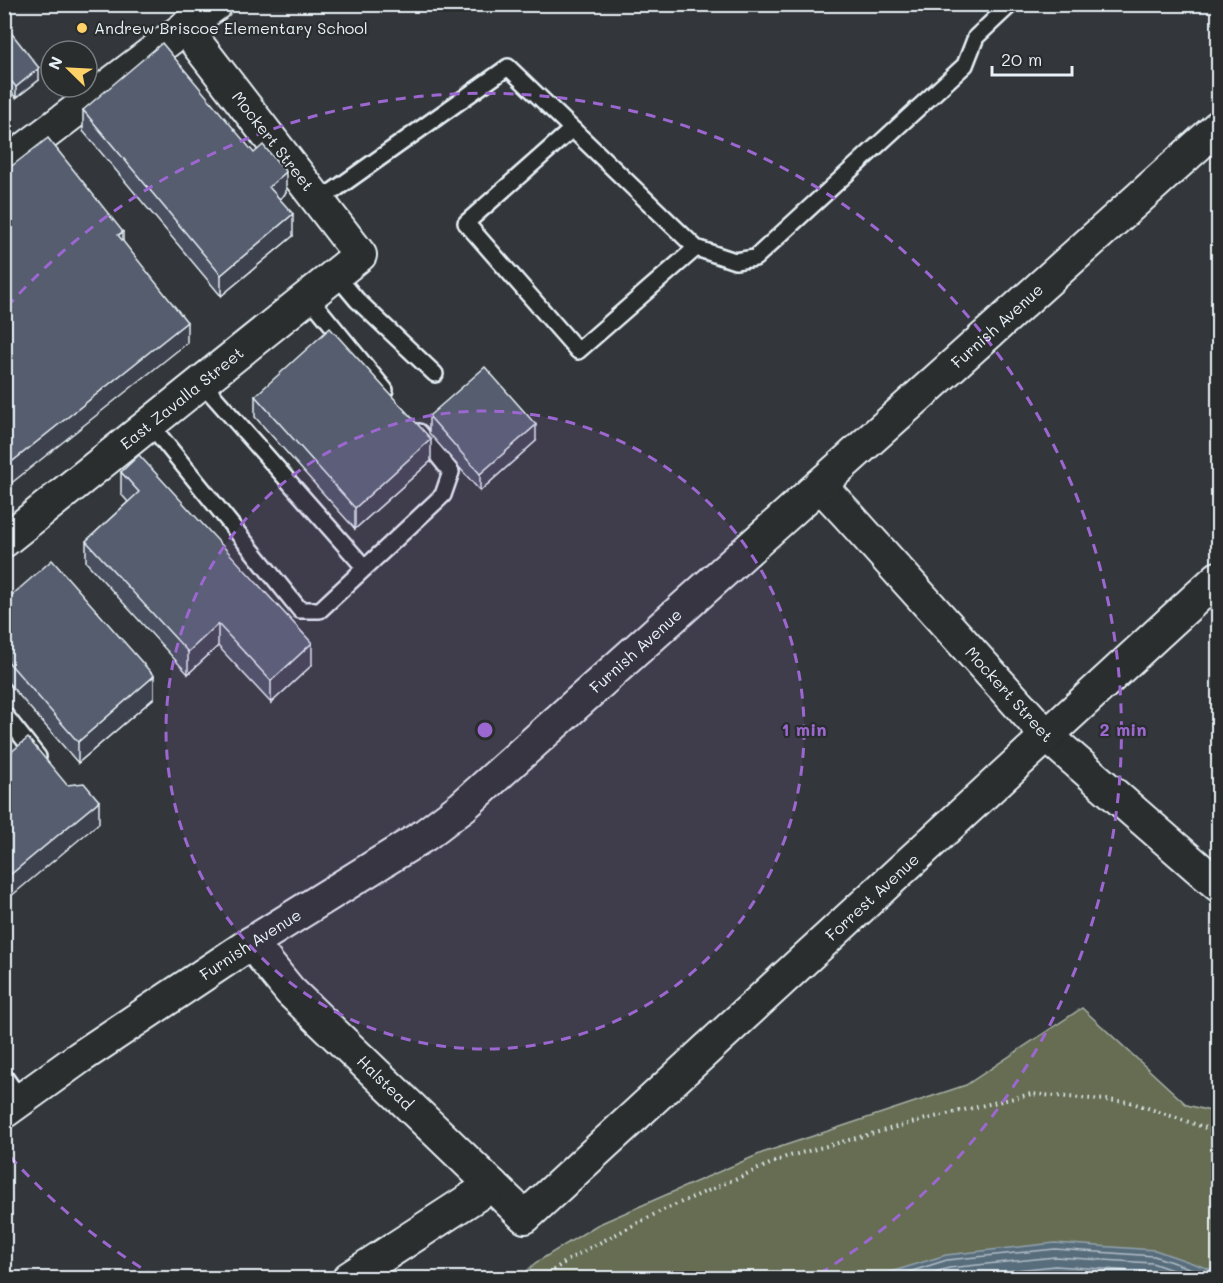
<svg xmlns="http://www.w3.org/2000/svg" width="1223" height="1283" font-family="Mali,sans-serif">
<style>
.green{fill:#666d53;stroke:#a7afa6;stroke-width:1.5}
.water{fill:#596d7b;stroke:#92a2ad;stroke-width:1.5}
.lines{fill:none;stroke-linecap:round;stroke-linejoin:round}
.shore{stroke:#afbcc6;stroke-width:1.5}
.lane-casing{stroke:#e8f1f8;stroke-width:20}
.street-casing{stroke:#e8f1f8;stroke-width:36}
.path{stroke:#e8f1f8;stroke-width:4;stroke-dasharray:1.5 4.5;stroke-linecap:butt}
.lane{stroke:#2a2d2e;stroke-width:15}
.street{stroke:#2a2d2e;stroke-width:32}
.wall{fill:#49505f;stroke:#e8f1f8;stroke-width:1.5}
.shaded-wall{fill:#3c414d;stroke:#e8f1f8;stroke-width:1.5}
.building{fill:#555d6e;stroke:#e8f1f8;stroke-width:1.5}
.ring{fill:none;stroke:#9c67d0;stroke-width:3;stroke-dasharray:10 8}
.poi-dot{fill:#ffd166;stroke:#2a2d2e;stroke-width:2}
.labels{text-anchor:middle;stroke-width:4.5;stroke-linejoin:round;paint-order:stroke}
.poi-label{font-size:16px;fill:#e8f1f8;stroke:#2a2d2e;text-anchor:start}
.street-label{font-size:16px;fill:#e8f1f8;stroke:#2a2d2e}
.centre{fill:#9c67d0;stroke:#2a2d2e;stroke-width:3}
.ring-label{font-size:18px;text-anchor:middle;font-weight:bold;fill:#9c67d0;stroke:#2a2d2e;stroke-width:4.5;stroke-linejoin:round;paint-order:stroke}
</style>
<rect width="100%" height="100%" fill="#33373b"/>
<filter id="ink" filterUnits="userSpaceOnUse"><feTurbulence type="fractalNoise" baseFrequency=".0167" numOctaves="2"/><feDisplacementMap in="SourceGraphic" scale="12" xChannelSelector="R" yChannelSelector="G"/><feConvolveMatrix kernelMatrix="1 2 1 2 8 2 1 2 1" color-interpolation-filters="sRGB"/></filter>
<g filter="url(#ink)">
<path class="green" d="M1082,1008L1187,1105L1218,1113V1278H520L535,1263L597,1225L762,1153L966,1085Z"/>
<path class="water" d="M1055,1243L1155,1250L1218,1272V1278H871L946,1255Z"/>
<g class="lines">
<path class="shore" d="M890,1278L947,1260L1055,1249L1154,1256L1218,1278
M915,1278L949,1268L1055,1257L1152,1263L1195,1278
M945,1278L951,1277L1055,1266L1150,1272L1168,1278"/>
<g class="lane-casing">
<path id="lane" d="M319,201L508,67L696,248L578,351L466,223L572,129
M696,248L735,261L755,258L965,65L976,37L1011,4
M336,275L357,300L435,374
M309,297L385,390
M202,383L365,568
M150,424L300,610H320L443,495L451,472L419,432
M4,714L38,757
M4,1076L21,1100"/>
</g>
<g class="street-casing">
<g id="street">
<path d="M4,165L216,4"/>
<path id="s1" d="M820,485L847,514L1047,736L1218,885"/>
<path id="s2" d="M4,541L360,255L185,28"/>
<path id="s3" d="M251,943L290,991L525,1217L1218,578"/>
<path id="s4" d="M4,1112L79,1058L251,943L425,835L463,806L1218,127"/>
<path d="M349,1278L492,1185"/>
</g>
</g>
<path class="path" d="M544,1278L556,1268L578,1254L661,1211L786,1157L926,1119L1031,1094L1130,1102L1218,1132"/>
<use href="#lane" class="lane"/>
<use href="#street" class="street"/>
</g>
<path class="wall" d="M4,33L39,80L16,98L4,83Z
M83,110L286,193L280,199L293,236L221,296L83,131Z
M255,396L431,461L355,529L255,417Z
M429,416L536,441L480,491L429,433Z
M121,472L312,665L271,703L218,646L188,674L86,562V541L128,502L121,494Z
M4,602L154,698L78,763L4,678Z"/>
<path class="shaded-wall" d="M39,68V80L16,98V87Z
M7,95V106L4,108V97Z
M286,172V193L269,208V187Z
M293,214V236L221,296V275Z
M123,232V253L118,235Z
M187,322V343L4,489V468Z
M536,425V441L480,491V474Z
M431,439V461L355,529V508Z
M218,624V646L188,674V652Z
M312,643V665L271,703V681Z
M154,676V698L78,763V742Z
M99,801V823L4,902V880Z"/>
<path class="building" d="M9,30L39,68L16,87L4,72V33Z
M162,43L254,153L263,145L286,172L269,187L293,214L221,275L83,110Z
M48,138L123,232L118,235L187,322L4,468V172Z
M330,328L431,439L355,508L255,396Z
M485,367L536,425L480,474L429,416Z
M139,455L312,643L271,681L218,624L188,652L86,541L139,492L121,472Z
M52,560L154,676L78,742L4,657V602Z
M28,738L67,785L84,783L99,801L4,880V758Z"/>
</g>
<circle cx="485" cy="730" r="319" fill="#9c67d0" fill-opacity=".12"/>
<g class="ring">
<circle cx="485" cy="730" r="319"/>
<path d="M156 1277A638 638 0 0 1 7 1153M7 307A638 638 0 1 1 814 1277"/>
</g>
<circle class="poi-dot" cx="82" cy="28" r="6"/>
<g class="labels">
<g class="poi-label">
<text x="94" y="34">Andrew Briscoe Elementary School</text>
</g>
<g class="street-label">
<text transform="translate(273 141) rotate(52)" y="6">Mockert Street</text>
<text dy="6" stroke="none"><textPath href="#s4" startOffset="1270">Furnish Avenue</textPath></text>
<text dy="6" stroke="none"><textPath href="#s2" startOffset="228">East Zavalla Street</textPath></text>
<text dy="6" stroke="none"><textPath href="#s4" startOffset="784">Furnish Avenue</textPath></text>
<text dy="6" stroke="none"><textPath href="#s1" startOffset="282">Mockert Street</textPath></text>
<text dy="6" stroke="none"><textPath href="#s3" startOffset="860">Forrest Avenue</textPath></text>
<text dy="6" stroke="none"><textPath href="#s4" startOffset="298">Furnish Avenue</textPath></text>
<text dy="6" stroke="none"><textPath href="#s3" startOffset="194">Halstead</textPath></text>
</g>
</g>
<circle cx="485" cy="730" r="9" class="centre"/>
<g class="ring-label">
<text x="804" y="736">1 min</text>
<text x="1123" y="736">2 min</text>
</g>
<rect width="1223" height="1283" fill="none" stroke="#2a2d2e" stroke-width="24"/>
<rect x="12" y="12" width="1199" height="1259" fill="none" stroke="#e8f1f8" stroke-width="2" filter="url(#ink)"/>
<g transform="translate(69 69) rotate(294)"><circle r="28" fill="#2a2d2e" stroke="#767b7f" stroke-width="1.5"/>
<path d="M0-4.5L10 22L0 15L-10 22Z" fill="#ffd166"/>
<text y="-9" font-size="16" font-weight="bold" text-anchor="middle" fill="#e8f1f8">N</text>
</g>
<path d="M992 66v9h80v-9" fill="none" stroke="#e8f1f8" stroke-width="3"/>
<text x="1001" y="66" font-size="18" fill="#e8f1f8" stroke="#2a2d2e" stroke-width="4.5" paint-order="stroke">20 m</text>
</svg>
